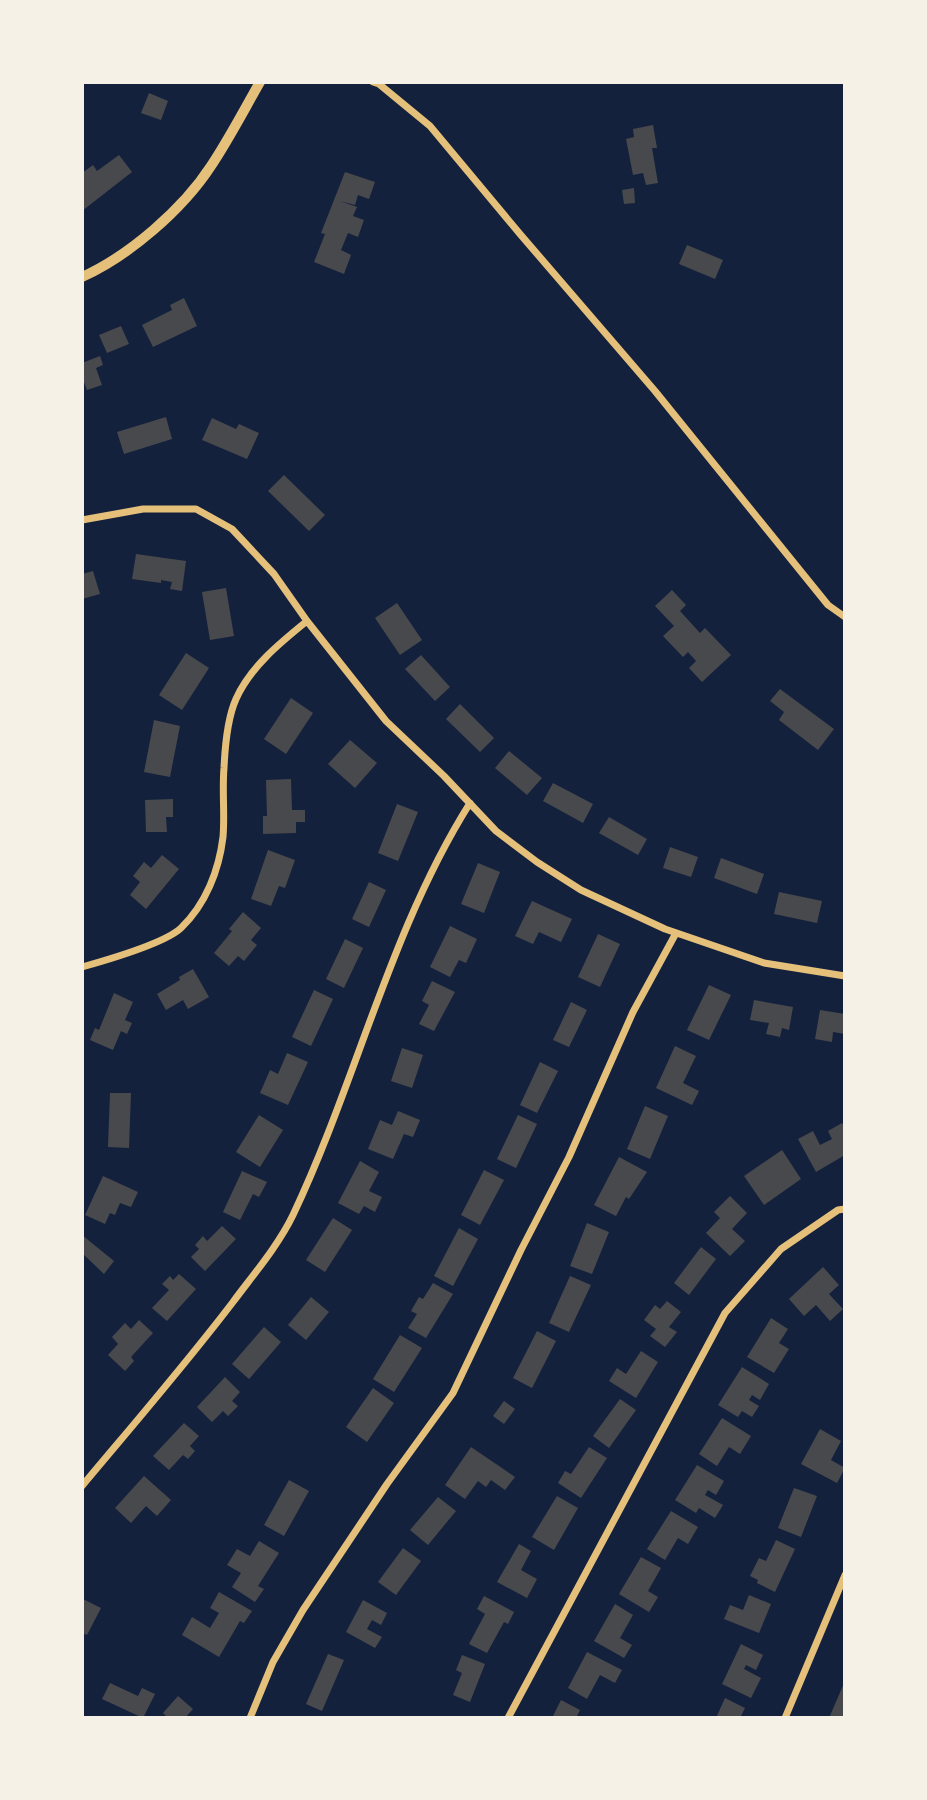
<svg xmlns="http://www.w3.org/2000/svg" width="927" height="1800" font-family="Signika,sans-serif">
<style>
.building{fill:#48494c}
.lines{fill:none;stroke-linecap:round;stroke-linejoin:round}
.minor{stroke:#e5c07b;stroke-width:7}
.tertiary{stroke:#e5c07b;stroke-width:10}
</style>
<rect width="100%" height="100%" fill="#14213d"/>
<path class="building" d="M149,93L168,101L161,120L141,113Z
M653,125L657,148H652L658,183L646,185L643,173L633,175L626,139L634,137L633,129Z
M119,155L132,172L82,211V173L93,165L97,171Z
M345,172L375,182L369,199L358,195L355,205L340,201L357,207L353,216L364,220L358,237L348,233L341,250L351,255L344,274L314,262L325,234L321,233Z
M634,188L635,203L624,204L622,190Z
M687,245L723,260L715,279L679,264Z
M184,298L197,326L153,347L142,325L172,310L170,305Z
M121,326L129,344L107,353L99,335Z
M100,356L103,365L96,368L102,385L87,390L82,377V363Z
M166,417L172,439L124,454L117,432Z
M212,418L236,429L239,424L259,433L247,459L202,440Z
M284,475L325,515L309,531L268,491Z
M136,554L186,561L182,591L170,589L172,582L161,580V583L132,579Z
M93,571L100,594L82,599V574Z
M226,588L234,636L210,640L202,592Z
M672,590L686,605L680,611L700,633L705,628L731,655L702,682L689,668L696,661L688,652L683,657L663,636L674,626L655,606Z
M397,603L422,640L400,655L375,618Z
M186,653L209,668L182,710L159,695Z
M421,655L450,687L435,701L405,669Z
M780,689L834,729L818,750L779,720L784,712L770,701Z
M291,698L313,713L286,754L264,739Z
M460,704L494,738L480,752L446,719Z
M154,720L180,726L170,777L144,772Z
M350,740L377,763L355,788L328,764Z
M509,751L542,778L527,795L495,768Z
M291,779L292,810H305V822H296V833L263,834V816H267L266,780Z
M553,783L593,804L583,823L543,801Z
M173,799V817H166L167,832H146L145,800Z
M397,804L418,812L398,861L378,853Z
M609,817L647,839L638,855L599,833Z
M670,847L698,857L691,877L663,868Z
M268,850L295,860L285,888L279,886L271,906L251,899Z
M162,855L179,869L146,909L130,895L140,882L133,876L144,862L151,868Z
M721,858L764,874L757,894L714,878Z
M478,863L500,872L484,913L461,904Z
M369,882L386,890L369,927L352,919Z
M779,892L822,901L817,923L774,914Z
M532,901L572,919L561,942L539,932L533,944L515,936Z
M243,912L261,928L251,940L257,945L244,961L238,956L229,966L214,953L232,931L229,929Z
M450,926L477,939L466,963L459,960L450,977L430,967Z
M598,934L620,944L600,987L578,977Z
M345,939L363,948L344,988L326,979Z
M193,969L209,997L188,1009L183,1000L166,1010L157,994L180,980L179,977Z
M432,981L455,992L434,1031L419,1024L429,1005L422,1001Z
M709,985L731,995L709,1040L687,1030Z
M314,990L333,999L311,1046L292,1037Z
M114,993L133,1002L125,1020L132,1023L127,1034L121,1031L113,1050L90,1040L95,1028L99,1030Z
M754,1000L793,1007L789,1030L782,1028L780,1037L766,1034L769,1023L750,1020Z
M571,1002L587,1010L569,1047L553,1040Z
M820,1010L845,1014V1034L833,1032L832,1042L815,1039Z
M675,1046L696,1056L683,1083L699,1091L692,1105L656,1088Z
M402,1048L423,1055L412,1088L391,1081Z
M287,1053L308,1062L288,1105L260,1093L270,1070L278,1074Z
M540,1062L558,1071L537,1113L520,1105Z
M110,1093H131L129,1148L108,1147Z
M645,1106L668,1116L650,1159L627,1149Z
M398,1111L420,1120L413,1137L404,1134L393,1159L368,1149L380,1120L392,1125Z
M259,1115L283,1130L260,1167L236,1152Z
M518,1115L537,1124L516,1168L497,1159Z
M842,1123L845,1129V1155L816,1172L798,1139L813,1131L820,1145L832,1139L828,1131Z
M782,1150L801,1179L764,1205L744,1176Z
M619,1157L647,1172L629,1199L626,1197L616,1216L594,1205Z
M360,1161L379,1172L369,1191L382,1197L375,1212L364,1206L359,1214L338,1203Z
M484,1170L504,1180L480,1225L461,1215Z
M242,1171L267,1182L259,1197L253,1194L240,1220L223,1212Z
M103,1176L138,1192L131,1207L120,1203L115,1215L110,1213L105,1224L85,1215Z
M730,1196L747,1213L732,1229L745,1241L730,1256L706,1233L720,1218L714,1212Z
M333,1218L352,1230L325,1272L306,1260Z
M587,1223L609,1232L592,1274L570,1266Z
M222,1226L236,1239L205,1271L191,1257L199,1249L195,1245L203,1236L207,1241Z
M459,1228L478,1239L453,1286L434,1276Z
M82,1235L114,1261L104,1274L82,1253Z
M701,1247L716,1259L689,1295L674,1283Z
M823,1267L839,1285L829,1294L843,1309L830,1321L816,1305L804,1316L789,1299Z
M179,1274L196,1289L167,1321L152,1308L169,1290L162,1284L170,1276L173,1280Z
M570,1276L591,1285L569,1332L549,1323Z
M433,1283L453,1294L426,1338L408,1328L417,1314L411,1311L419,1297L423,1299Z
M311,1297L329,1312L306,1340L288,1325Z
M667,1301L681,1312L669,1327L677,1332L665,1347L650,1336L656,1329L644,1320L655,1305L660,1309Z
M771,1318L788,1329L779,1343L789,1349L774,1373L747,1357Z
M139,1320L153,1333L131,1357L134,1361L125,1371L108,1355L118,1344L112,1337L125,1323L131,1329Z
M264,1327L281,1342L249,1379L232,1364Z
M537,1331L556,1341L532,1388L513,1378Z
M400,1335L422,1348L394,1392L373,1379Z
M641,1351L658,1362L636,1398L609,1381L617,1368L626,1374Z
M742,1367L769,1384L760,1400L752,1395L749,1400L759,1406L752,1417L742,1411L738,1417L718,1405Z
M225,1377L240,1392L232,1401L238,1406L228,1416L223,1411L212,1422L197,1407Z
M373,1388L394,1403L367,1442L346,1427Z
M620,1399L636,1410L609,1448L593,1436Z
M504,1401L515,1409L504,1424L493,1416Z
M722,1418L751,1436L740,1454L729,1447L717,1466L699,1454Z
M184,1423L199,1436L190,1446L195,1451L188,1459L183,1455L169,1470L153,1456Z
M820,1429L841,1441L831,1460L845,1468L837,1483L801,1464Z
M471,1447L515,1477L505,1490L491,1480L486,1487L478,1481L465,1499L445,1485Z
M589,1447L607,1458L581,1498L558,1483L565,1471L571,1474Z
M697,1465L724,1481L716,1495L708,1490L705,1495L723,1505L715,1518L699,1508L696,1513L675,1500Z
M144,1476L171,1500L157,1516L146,1506L131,1523L115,1508Z
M289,1480L309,1491L284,1536L264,1525Z
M794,1488L817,1496L801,1537L778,1528Z
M557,1496L578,1508L554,1550L532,1537Z
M438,1497L456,1511L428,1545L410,1530Z
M671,1511L698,1527L688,1544L678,1538L665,1560L647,1549Z
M776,1540L795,1549L775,1592L757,1583L758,1580L750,1576L759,1558L766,1561Z
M259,1541L279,1553L258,1586L264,1589L255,1602L232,1587L241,1573L227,1565L237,1549L250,1556Z
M519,1544L531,1551L521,1570L537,1579L527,1598L497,1582Z
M403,1548L421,1561L396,1595L378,1582Z
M641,1557L661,1568L648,1591L658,1597L649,1612L619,1594Z
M219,1592L252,1611L244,1623L240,1621L219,1657L182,1635L192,1617L210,1628L219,1613L210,1608Z
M749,1595L771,1604L759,1633L724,1619L730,1605L743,1610Z
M484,1596L514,1612L508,1624L504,1622L487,1653L469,1644L485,1614L477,1609Z
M83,1599L101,1608L87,1635L82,1633Z
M363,1600L387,1613L381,1625L372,1620L367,1629L382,1637L375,1648L346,1632Z
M615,1604L633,1615L620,1638L632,1645L624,1658L594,1641Z
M741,1644L763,1655L756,1670L746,1665L744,1669L761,1678L751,1698L722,1684Z
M587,1652L622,1670L615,1683L600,1675L587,1699L568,1688Z
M328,1654L344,1660L322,1711L306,1704Z
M462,1655L485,1664L470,1702L453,1695L462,1673L456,1670Z
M845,1681V1718H829Z
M110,1683L138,1696L142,1688L155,1694L143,1718L102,1699Z
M178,1696L193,1709L185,1718H168L163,1713Z
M725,1698L745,1708L740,1718H716Z
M561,1700L580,1710L576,1718H552Z"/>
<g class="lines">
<path class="minor" d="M373,82L379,84L430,126L520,234L655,391L828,605L845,617
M82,520L143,509H196L232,529L274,574L307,621L386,721L444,776L496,831L537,862L581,890L665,929L764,963L845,976
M82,967C107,960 164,944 181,928C206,904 219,870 223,837C225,814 222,791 224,768C225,746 227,719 236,699C250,667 281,642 307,621
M82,1486C133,1425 185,1365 233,1302C253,1275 278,1246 293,1215C357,1080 390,930 470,803
M250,1718L273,1662L303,1610L387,1484L453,1393L521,1250L569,1157L633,1012L676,933
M508,1718L725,1313L781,1249L838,1210L845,1209
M785,1718L845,1575"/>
<path class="tertiary" d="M82,277C129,256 183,209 211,166C229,139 244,110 260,82"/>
</g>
<rect width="927" height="1800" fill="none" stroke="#f6f1e7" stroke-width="168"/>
</svg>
